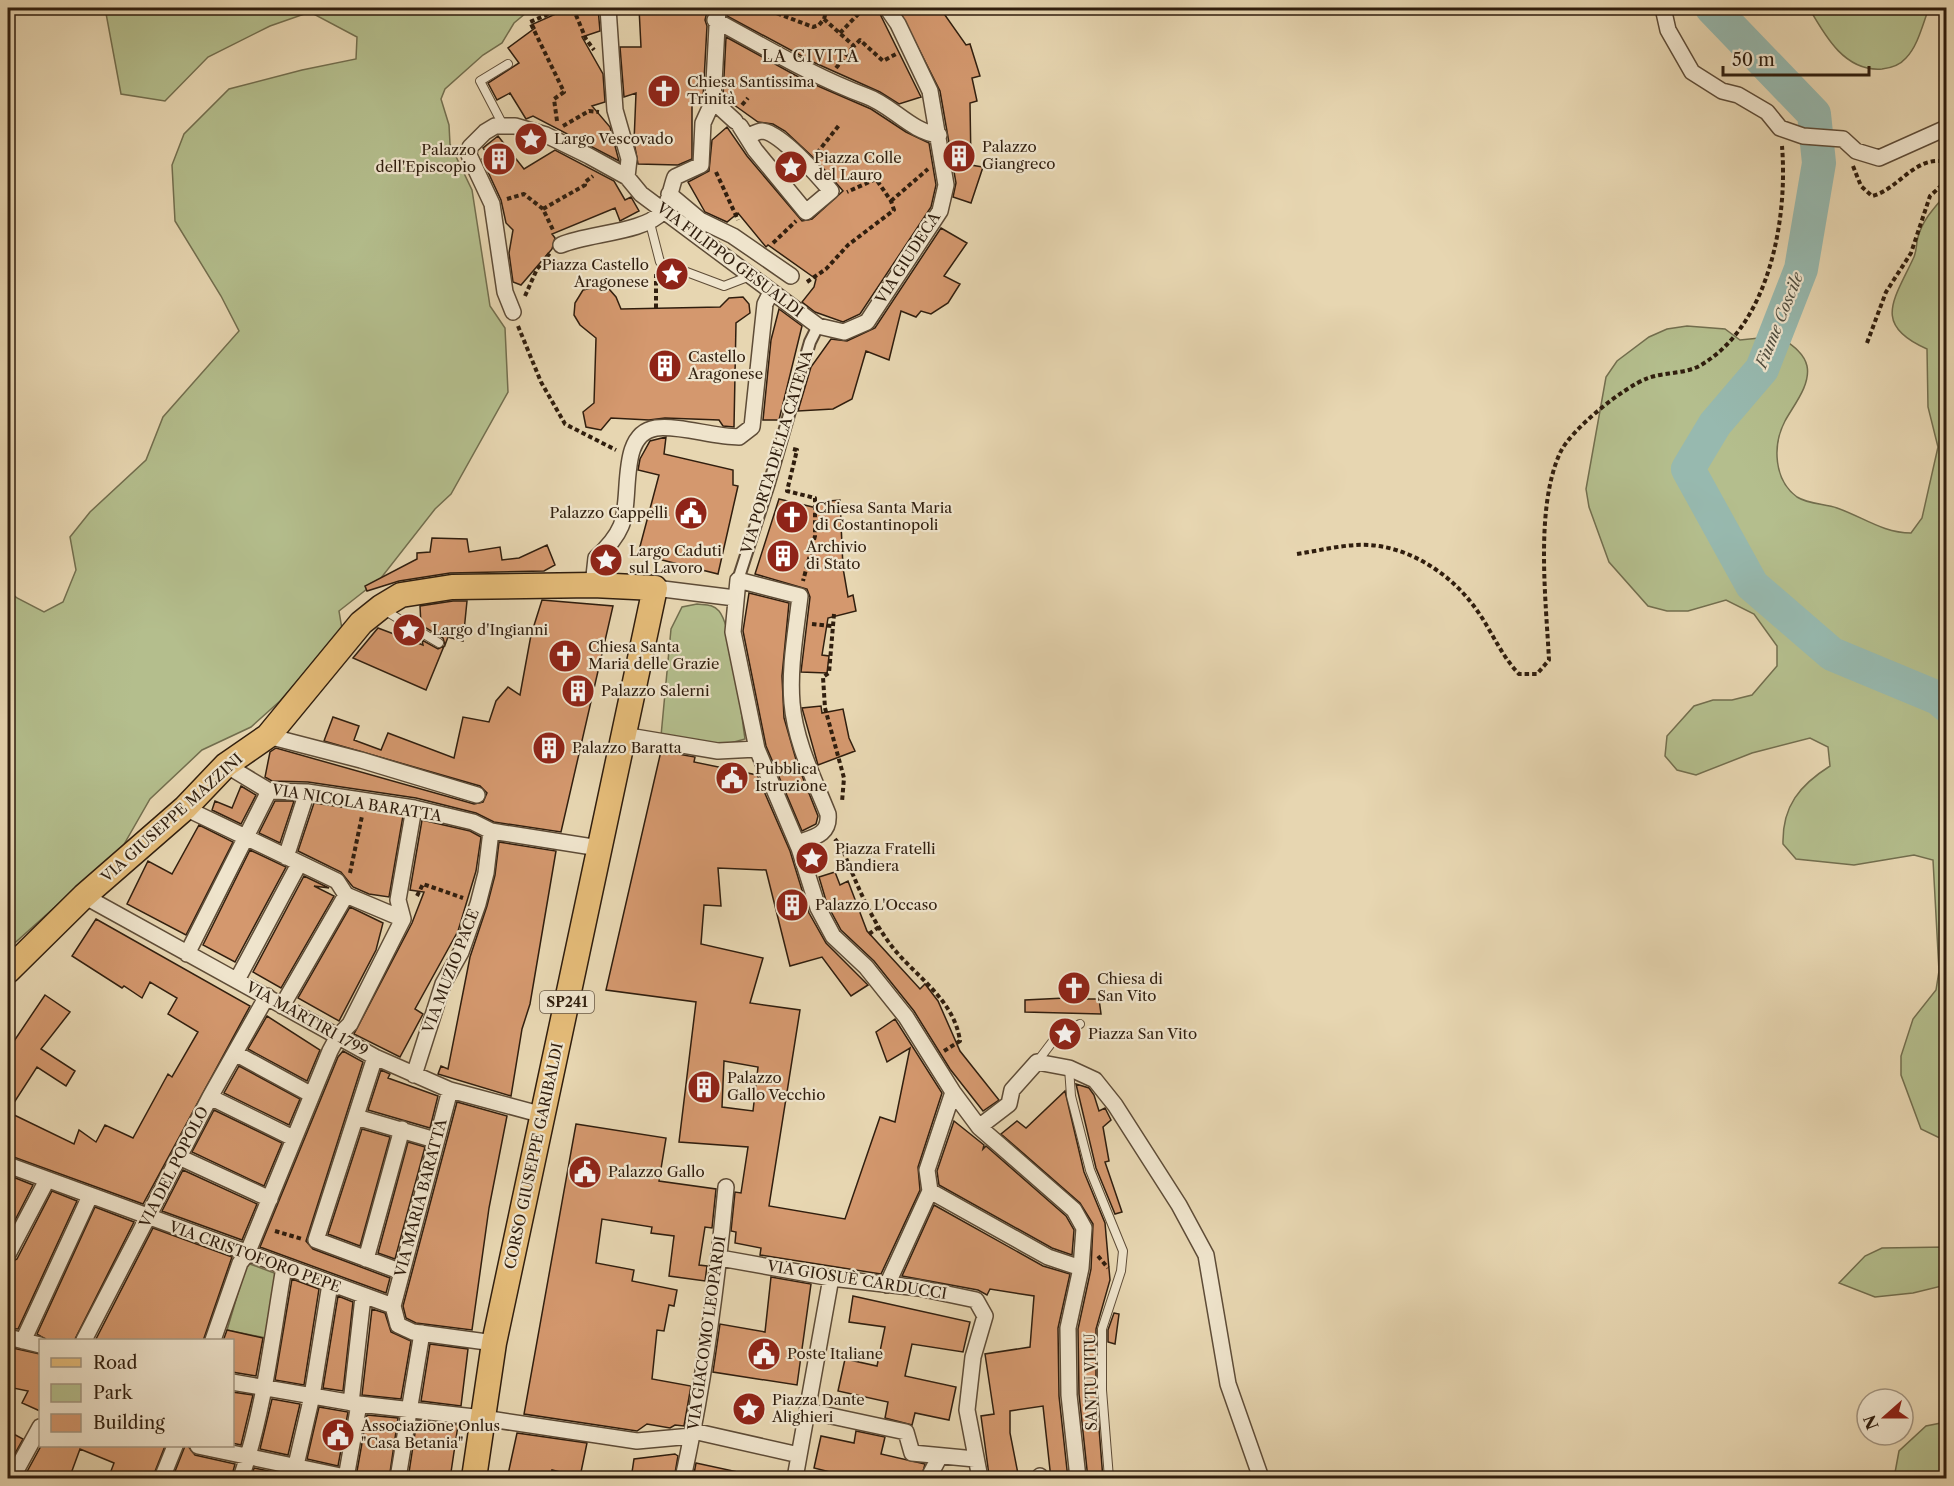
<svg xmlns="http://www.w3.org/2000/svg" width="1954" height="1486" font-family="'Libre Caslon Text',serif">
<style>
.green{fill:#b4be8d;stroke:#726e4e;stroke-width:1.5}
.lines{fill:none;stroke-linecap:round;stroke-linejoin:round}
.river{stroke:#97b9af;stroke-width:34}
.building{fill:#d4986e;stroke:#301e0e;stroke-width:1.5;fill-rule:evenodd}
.service-casing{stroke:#5e4c37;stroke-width:10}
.pedestrian-casing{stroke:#5e4c37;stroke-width:14}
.minor-casing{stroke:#5e4c37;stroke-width:18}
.primary-casing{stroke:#301e0e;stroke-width:27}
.path{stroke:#301e0e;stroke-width:4;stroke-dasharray:4.5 3;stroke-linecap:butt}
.service{stroke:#efe4cc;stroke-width:8}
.pedestrian{stroke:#efe4cc;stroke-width:10}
.minor{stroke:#efe4cc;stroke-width:15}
.primary{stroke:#e4bb78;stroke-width:24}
.labels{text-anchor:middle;stroke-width:4.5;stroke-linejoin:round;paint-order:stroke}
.shield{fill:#efe4cc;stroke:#695947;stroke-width:1.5}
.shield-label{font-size:14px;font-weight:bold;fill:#301e0e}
.poi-label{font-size:15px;fill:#301e0e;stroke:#efe4cc;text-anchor:start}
.street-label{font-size:15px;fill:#301e0e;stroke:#efe4cc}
.neighbourhood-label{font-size:16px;letter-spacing:1.5px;fill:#301e0e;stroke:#efe4cc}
.water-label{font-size:16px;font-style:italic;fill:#4f4c3e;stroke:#efe4cc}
</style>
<rect width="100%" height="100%" fill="#e7d6b1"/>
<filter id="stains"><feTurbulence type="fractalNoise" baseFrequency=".00333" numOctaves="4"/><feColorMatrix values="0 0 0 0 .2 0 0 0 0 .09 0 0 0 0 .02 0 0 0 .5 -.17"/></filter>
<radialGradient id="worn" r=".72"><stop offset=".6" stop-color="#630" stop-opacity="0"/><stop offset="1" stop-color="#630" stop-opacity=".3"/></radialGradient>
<path class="green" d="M105,8H532L514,23L502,43L483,55L445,89L441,99L449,125L450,144L472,190L490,306L505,328L508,392L451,494L435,509L381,578L339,611L342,629L280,701L251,727L202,750L150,799L123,846L8,949V590L17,598L44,612L63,602L76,570L70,537L90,512L146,460L163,417L239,331L221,296L175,221L172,165L184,134L229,89L302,70L356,59L357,37L310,12L270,26L208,57L165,101L121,94Z
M1809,8H1929C1923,23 1918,46 1906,58C1900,65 1891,68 1882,69C1845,72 1825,36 1809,8Z
M1946,194V1141L1921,1129L1901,1075V1056L1913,1019L1936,990L1939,971L1933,860L1914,855L1854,865L1796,859L1783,844C1782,806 1800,785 1830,766L1828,747L1810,738L1752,753L1696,775L1677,770L1665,756L1667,736L1694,706L1713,700H1732L1752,695L1777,666V646L1754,614L1726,600L1688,611H1667L1648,606L1609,562L1589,507L1586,489L1606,377L1617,361L1649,337L1667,329L1687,326L1725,329L1740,340L1779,336C1790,344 1804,352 1807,366C1811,385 1793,406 1785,421C1772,446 1774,480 1797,497C1808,504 1825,504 1837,508C1863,517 1883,533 1911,533L1922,518L1938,447L1928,407L1927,349C1872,325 1894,300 1913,259C1917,252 1916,244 1918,237C1923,219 1935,207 1946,194Z
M697,604C706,605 713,604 719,611C733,628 741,714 745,739L723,745L661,736L671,629L682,607Z
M1946,1247V1285L1913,1293L1875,1297L1839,1283L1865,1256L1882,1248Z
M247,1263L277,1274L266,1338L227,1330Z
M1946,1422V1478H1894L1899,1451L1926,1426Z"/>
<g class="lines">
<path class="river" d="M1712,8L1814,114L1819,163L1801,269L1762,369L1715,424L1688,469L1752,585L1832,654L1938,698L1946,705"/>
</g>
<path class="building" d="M569,8H598L600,31L582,37L603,74L605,102L592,106L610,127L619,161L533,116L526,119L510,93L497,100L488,83L519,63L508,48L535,28L533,24Z
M639,8H708L705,20L707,26L703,98H692V159L678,165L638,164L634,142L636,93L624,97L620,47H641Z
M728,8H877L921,97L899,104L880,92L813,62L727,16Z
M898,8H940L966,45L970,44L980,76L972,78L977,101L970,103L971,165L983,167L971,203L953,197L956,183L940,91Z
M726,37L804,80L871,109L906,132L929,143L936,185L931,207L860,314L843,322L815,312L802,302L814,287L816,279L768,245L766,247L738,213L727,222L705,212L688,182L709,171L712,140L727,127L747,156L802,221L812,219L843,191L816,160L785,131L773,124L758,122L723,97Z
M498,136L524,169L555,150L614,181L625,200L631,197L639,211L620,221L615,208L552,234L555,238L552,249L521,285L513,282L509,253L513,230L506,223L501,200L482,159L488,155L483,148Z
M941,228L967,243L944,276L960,284L948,303L931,314L921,311L916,317L901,311L889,360L866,351L852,399L833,409L798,411L811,367L831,339L847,341L875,328Z
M601,286L609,289L616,297L621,309L720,307L729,298L743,297L749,304L750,313L736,323L734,427L723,426L719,420L665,418L649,420L611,418L601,430L586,427L583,412L594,403L596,338L580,325L574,315L575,303L583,290Z
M779,309L802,326L779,420H763L771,340Z
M666,437L664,454L733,470V485L738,486L718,574L638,554L659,475L638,470L640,459L650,441Z
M779,499L817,508V502L840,500L843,568L848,597L853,595L856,611L828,618L822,655L829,656L827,673L801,672L810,597L807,589L755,574Z
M432,538L467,539L469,552L500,547L502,560L519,558L547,545L555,565L544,571L450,573L399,581L367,591L365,586L417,559V553L430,552Z
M749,593L789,603L782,676L784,718L797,763L818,816L816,824L802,831L766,746L743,631Z
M542,600L613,606L561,832L494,822L476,813L416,798L308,782L272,781L265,777L270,752L276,748L474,804L483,802L487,793L480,786L324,741L333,717L359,726L354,740L381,750L388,733L454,758L463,717L489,722L496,701L508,687L520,695L531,635Z
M453,601H467L463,641L448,637L445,645L443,638L421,625L420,606Z
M378,628L423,645L422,640L438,649L444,646L426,690L353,658Z
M821,706L822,713L843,709L849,738L855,751L818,765L802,708Z
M661,751L695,757L694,762L757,775L790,851L809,913L826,943L868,985L851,996L822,957L790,966L766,870L718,868L721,906L704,905L701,944L763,958L750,1003L800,1010L769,1206L845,1219L880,1117L895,1122L910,1048L887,1062L876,1032L895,1019L942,1093L918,1167L920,1190L881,1274L760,1255L761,1248L735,1243L736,1232L731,1231L735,1192L741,1193L748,1147L679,1142L696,1002L606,990ZM724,1061L758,1067L753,1111L722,1107Z
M241,786L256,795L241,824L212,810L215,801L232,808Z
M275,801H294L280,843L259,833Z
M314,803L403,816L389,897L369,894L353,887L341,872L298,851Z
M422,820L470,831L481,837L476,871L458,931L415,1009L423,1014L400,1057L354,1034L412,923L424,892L410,890Z
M199,825L233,842L186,935L127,904L148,861L172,874Z
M499,842L556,851L530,1004L522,1029L511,1096L438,1074L441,1066L448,1069L470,957L487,906L495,875Z
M250,850L286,867L235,962L203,945Z
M835,872L840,885L848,881L867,931L920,989L925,984L938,1001L960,1051L999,1100L983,1111L950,1069L914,1011L874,961L841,930L827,904L819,877Z
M304,876L329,888L314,886L334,896L281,988L253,972Z
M350,907L383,923L376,950L339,1021L298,998Z
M96,919L250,1006L143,1204L8,1155V1112L74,1144L79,1130L96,1142L105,1125L133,1138L168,1074L172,1077L198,1032L168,1014L177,998L150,982L142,998L124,986L122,988L72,956Z
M1084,976L1086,999H1099L1101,1014L1025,1012V1000L1065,998L1063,977Z
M45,995L70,1012L41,1049L75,1071L66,1086L37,1067L8,1112V1050Z
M267,1016L320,1050L307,1081L248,1049Z
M343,1051L363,1062L306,1241L313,1249L390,1278L386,1293L260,1247L338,1057Z
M239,1066L300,1099L289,1125L224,1093Z
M381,1070L390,1074L388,1078L438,1096L430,1128L368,1110Z
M1076,1084L1089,1088L1094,1095L1099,1111L1105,1108L1111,1120L1103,1127L1109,1161L1105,1162L1122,1212L1115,1214L1096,1168Z
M1065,1091L1084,1172L1105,1223L1110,1280L1096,1329V1390L1103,1479H1088L1079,1394L1078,1329L1091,1269L1093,1224L1080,1203L1001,1134L1017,1121L1026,1128Z
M457,1102L507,1116L489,1208L472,1330L416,1323L406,1318L403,1306Z
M214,1110L282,1143L264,1186L192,1152Z
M954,1121L984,1145L983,1149L986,1146L1066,1216L1074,1230L1072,1255L1052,1248L939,1185L937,1171Z
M576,1124L666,1138L659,1181L716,1189L712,1228L705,1227L699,1265L707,1266L705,1281L669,1276L674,1236L651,1233L652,1227L602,1219L596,1263L634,1270L632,1281L677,1290L674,1306L669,1305L664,1331L657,1330L652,1379L691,1386L684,1426L675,1425L670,1428L647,1424L637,1431L524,1414Z
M362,1129L390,1137L360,1246L328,1234Z
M408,1142L425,1147L395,1259L378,1253Z
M183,1170L257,1204L242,1240L162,1211Z
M8,1175L33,1185L8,1234Z
M52,1191L77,1201L18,1329L8,1328V1264L17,1259Z
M934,1205L1043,1266L1070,1274L1058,1328L1059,1396L1068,1479H1051L1043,1406L1010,1411V1433L1019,1479H1001V1474L989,1475L981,1416L994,1414L985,1354L1030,1347L1034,1296L990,1289L987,1295L978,1290L902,1276Z
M95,1207L134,1222L74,1341H48L37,1334Z
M153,1228L232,1257L203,1341H95Z
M771,1277L811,1284L797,1385L713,1372L720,1324L765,1332Z
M292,1279L319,1289L304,1385L275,1380Z
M338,1296L353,1302L343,1391L323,1388Z
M853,1296L970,1322L963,1352L912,1344L905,1376L956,1387L949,1420L915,1413L912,1425L885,1418L888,1402L838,1391L845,1359L877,1366L885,1327L849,1322Z
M372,1309L385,1313L391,1332L411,1341L401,1399L362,1395Z
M1114,1313L1119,1314L1115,1344L1108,1342V1330Z
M227,1330L263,1338L256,1376L232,1372V1341H223Z
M430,1344L468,1349L461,1406L421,1401Z
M8,1347L40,1354V1411L22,1403L28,1391L8,1387Z
M232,1392L253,1395L241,1445L232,1443Z
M272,1399L300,1404L288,1455L260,1449Z
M319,1407L348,1412L338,1466L307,1459Z
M367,1415L398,1418L389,1479H360L357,1471Z
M417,1420L458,1425L450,1479H408Z
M8,1431L23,1439L8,1466Z
M856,1431L885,1437L881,1454L925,1464L921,1479H858L814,1468L821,1436L854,1443Z
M517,1433L587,1443L580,1477L552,1470L550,1479H507Z
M41,1446H165L152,1479H108L114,1463L80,1449L69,1479H23Z
M185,1446H188L195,1455L235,1464L231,1479H172Z
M675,1454L678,1456L674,1479H631L634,1459Z
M696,1463L738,1472L737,1479H693Z
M254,1468L284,1474V1479H251Z"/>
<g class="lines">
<g class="service-casing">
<path id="service" d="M503,125L480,81L508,64
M650,223L660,262L724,286L750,276
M384,610L439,643
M1037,1062L1056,1037L1080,1024
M1069,1068L1071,1096L1090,1170L1123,1251L1121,1271L1102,1329V1390L1109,1478"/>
</g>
<g class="pedestrian-casing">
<path id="pedestrian" d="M738,580L769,484L810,342L818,326"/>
</g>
<g class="minor-casing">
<path id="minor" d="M608,8L615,110L629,159L627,177
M1663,8L1668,30L1692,72L1722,91L1738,95L1767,112L1780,128L1803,136L1843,139L1856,151L1879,158L1946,128
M715,20C765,47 814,77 866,96C892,105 911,132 939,135
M713,101L735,121
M740,126L755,150L806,212L831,191C820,178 780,132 762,131C758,131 753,134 749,136
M669,194L700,220L733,236L791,276
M561,245C588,233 644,233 662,212C669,204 671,187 675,177L701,165L703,123L713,101L718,8
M513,312L505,292L492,204L469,155L470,147L485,132L495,126H515L546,135L589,156L627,177L641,194L818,326L844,332L867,322L940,211L946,185L930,91L898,24L887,8
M593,585L596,558C606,549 616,538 621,526C633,498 617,434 656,428C680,425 713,437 739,437L752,427L765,304L771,292
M655,588L735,598
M623,735L718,751L757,749L733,632L738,580L800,596C796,632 789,667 792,703C795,741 814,779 828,814C830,835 814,837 797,843
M268,736L361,760L477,795
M757,749L799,848L818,908L833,936L866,967L906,1017L953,1092L979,1127L1074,1210L1084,1228L1081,1268L1068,1328L1069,1395L1078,1478
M226,765L269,791L307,792L414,808L473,822L491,831L599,848
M185,808L337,881L346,895L403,919
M286,857L307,792
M84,896L375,1057L450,1090L543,1115
M187,954L269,791
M237,980L299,864
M282,1006L346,895
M235,1053L312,1095
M375,1057L316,1240L402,1272
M414,1075L443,984L461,952L478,904L486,873L491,831
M210,1097L293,1138
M356,1117L435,1140
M979,1127L1009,1104L1012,1090L1037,1062L1069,1068L1095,1080L1115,1105L1179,1205L1206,1255L1228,1384L1261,1478
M179,1157L270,1199
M8,1165L393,1306L398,1325L413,1332L494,1343
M930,1191L1048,1257L1081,1268
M930,1191L927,1170L953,1092
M8,1254L47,1180
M720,1258L831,1278L919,1288L976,1300L985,1316L973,1357L967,1410L980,1478
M366,1259L402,1129
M887,1285L930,1191
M393,1306L450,1090
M8,1337L40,1345
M84,1340L210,1097L267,996
M213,1340L240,1263L247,1254L330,1051L338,1036L350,1024L403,919L398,900L414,808
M23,1341L90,1196
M232,1382L359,1404L483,1418L637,1441L692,1436
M351,1403L363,1297
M808,1411L906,1432L912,1453L975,1459
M693,1431L799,1455
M198,1446L350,1478
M1040,1476L1041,1478
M12,1478L40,1427
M162,1478L175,1446
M241,1478C264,1411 272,1338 284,1267
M293,1478L312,1396L330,1284
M346,1478L359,1404
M398,1478L422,1333
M683,1478C704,1383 717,1284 726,1187
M795,1478L831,1278
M931,1478V1473L940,1456"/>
</g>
<g class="primary-casing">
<path id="primary" d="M8,971L84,896L185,808L226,765L268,736L361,623L381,607L401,595L452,587L593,585L655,588L494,1343L474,1478"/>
</g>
<path class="path" d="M573,8L586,39L594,50
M763,8L813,27L819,25L824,19L854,46L860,40L883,61L896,54
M824,19L827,8
M840,33L864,8
M836,68L854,46
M742,105L748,98
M557,121L554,99L564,92L530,22L563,8
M563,126L589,111L599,112
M817,153L840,124
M1853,166L1861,186L1872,196C1897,190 1913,159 1940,161L1946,168
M716,172L738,220
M507,199L524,194L543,209L554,232
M891,201L928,169
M543,209L585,185V182L593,176
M773,243L796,221
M807,282L826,269L848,245L894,210L891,201L876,179L847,192
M525,296L537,269L550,253
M656,308V274
M518,326L541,382L565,424L616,450
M1867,343L1886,292L1911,253L1930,196L1943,184L1946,176
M793,449L797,450L787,491L815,498V536L803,581
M1297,554C1317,551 1337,546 1356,545C1403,542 1450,572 1476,609C1492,631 1500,654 1519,674H1537L1549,660C1546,600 1535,508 1560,453C1571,429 1624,387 1648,378C1665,372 1686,374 1701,365C1769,325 1788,220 1782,146
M834,614L829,673L823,677L825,708L844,778L842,802
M812,624L832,626
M835,839L842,848C856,882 868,914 890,944C914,976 954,998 960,1041L944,1051
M350,873L362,816
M417,896L423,884L463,898
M869,934L879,927
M275,1231L302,1239
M1098,1256L1108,1268"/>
<use href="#service" class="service"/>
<use href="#pedestrian" class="pedestrian"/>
<use href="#minor" class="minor"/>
<use href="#primary" class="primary"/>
</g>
<defs>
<g id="church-disc" transform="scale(1.725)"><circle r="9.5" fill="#8f2418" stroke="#efe4cc"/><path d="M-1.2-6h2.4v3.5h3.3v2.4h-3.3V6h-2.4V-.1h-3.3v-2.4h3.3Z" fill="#fff"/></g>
<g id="sight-disc" transform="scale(1.725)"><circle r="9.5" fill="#8f2418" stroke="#efe4cc"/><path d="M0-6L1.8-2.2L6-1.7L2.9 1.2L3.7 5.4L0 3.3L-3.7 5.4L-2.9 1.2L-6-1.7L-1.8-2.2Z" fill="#fff"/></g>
<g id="building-disc" transform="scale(1.725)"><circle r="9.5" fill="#8f2418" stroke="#efe4cc"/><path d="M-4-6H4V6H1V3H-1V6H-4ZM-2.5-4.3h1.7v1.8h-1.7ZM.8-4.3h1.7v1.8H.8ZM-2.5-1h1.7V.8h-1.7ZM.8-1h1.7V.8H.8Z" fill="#fff"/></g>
<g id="civic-disc" transform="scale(1.725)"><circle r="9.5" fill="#8f2418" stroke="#efe4cc"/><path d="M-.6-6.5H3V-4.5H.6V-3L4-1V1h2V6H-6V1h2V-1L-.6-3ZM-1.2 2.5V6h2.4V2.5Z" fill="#fff"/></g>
</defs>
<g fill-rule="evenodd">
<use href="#church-disc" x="664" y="91"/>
<use href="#sight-disc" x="531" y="139"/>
<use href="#building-disc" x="959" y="156"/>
<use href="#building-disc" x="499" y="159"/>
<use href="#sight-disc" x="791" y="167"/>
<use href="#sight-disc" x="672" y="274"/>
<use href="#building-disc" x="665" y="366"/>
<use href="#civic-disc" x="691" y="513"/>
<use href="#church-disc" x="792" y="517"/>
<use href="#building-disc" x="783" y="556"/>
<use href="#sight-disc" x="606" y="560"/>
<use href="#sight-disc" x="409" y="630"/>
<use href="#church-disc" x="565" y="656"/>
<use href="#building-disc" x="578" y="691"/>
<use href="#building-disc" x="549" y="748"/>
<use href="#civic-disc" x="732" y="778"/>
<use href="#sight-disc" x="812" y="858"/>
<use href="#building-disc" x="792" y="905"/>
<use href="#church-disc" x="1074" y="988"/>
<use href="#sight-disc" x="1065" y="1034"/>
<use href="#building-disc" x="704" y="1087"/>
<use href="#civic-disc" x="585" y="1172"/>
<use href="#civic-disc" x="764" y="1354"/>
<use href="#sight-disc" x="749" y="1409"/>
<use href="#civic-disc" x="338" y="1435"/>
</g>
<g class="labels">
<rect class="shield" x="540" y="991" width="54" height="22" rx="4.5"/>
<g class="shield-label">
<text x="567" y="1007">SP241</text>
</g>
<g class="poi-label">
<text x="687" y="87">Chiesa Santissima<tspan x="687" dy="17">Trinità</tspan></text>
<text x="554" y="144">Largo Vescovado</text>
<text x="982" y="152">Palazzo<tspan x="982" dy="17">Giangreco</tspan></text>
<text x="476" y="155" text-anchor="end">Palazzo<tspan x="476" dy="17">dell'Episcopio</tspan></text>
<text x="814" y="163">Piazza Colle<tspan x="814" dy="17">del Lauro</tspan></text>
<text x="649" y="270" text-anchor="end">Piazza Castello<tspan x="649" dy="17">Aragonese</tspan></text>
<text x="688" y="362">Castello<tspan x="688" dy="17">Aragonese</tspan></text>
<text x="815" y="513">Chiesa Santa Maria<tspan x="815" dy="17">di Costantinopoli</tspan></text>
<text x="668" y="518" text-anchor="end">Palazzo Cappelli</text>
<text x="806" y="552">Archivio<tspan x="806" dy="17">di Stato</tspan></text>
<text x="629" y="556">Largo Caduti<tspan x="629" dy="17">sul Lavoro</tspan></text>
<text x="432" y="635">Largo d'Ingianni</text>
<text x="588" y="652">Chiesa Santa<tspan x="588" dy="17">Maria delle Grazie</tspan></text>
<text x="601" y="696">Palazzo Salerni</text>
<text x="572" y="753">Palazzo Baratta</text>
<text x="755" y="774">Pubblica<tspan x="755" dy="17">Istruzione</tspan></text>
<text x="835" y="854">Piazza Fratelli<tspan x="835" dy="17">Bandiera</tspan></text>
<text x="815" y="910">Palazzo L'Occaso</text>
<text x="1097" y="984">Chiesa di<tspan x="1097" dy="17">San Vito</tspan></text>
<text x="1088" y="1039">Piazza San Vito</text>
<text x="727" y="1083">Palazzo<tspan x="727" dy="17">Gallo Vecchio</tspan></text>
<text x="608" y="1177">Palazzo Gallo</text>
<text x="787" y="1359">Poste Italiane</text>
<text x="772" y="1405">Piazza Dante<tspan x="772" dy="17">Alighieri</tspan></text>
<text x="361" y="1431">Associazione Onlus<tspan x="361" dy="17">"Casa Betania"</tspan></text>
</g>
<g class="street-label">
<text transform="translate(908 258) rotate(-57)" y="5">VIA GIUDECA</text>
<text transform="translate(730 260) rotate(37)" y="5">VIA FILIPPO GESUALDI</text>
<text transform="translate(777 452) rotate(-73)" y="5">VIA PORTA DELLA CATENA</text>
<text transform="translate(357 803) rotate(9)" y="5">VIA NICOLA BARATTA</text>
<text transform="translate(172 818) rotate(-42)" y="5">VIA GIUSEPPE MAZZINI</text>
<text transform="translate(451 971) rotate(-69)" y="5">VIA MUZIO PACE</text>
<text transform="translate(307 1019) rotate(29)" y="5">VIA MARTIRI 1799</text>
<text transform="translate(534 1156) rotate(-78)" y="5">CORSO GIUSEPPE GARIBALDI</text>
<text transform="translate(174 1167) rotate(-63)" y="5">VIA DEL POPOLO</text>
<text transform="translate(421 1198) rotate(-75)" y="5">VIA MARIA BARATTA</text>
<text transform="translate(255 1257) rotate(20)" y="5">VIA CRISTOFORO PEPE</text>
<text transform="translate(857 1280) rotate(9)" y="5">VIA GIOSUÈ CARDUCCI</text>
<text transform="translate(707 1333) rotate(-82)" y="5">VIA GIACOMO LEOPARDI</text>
<text transform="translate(1091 1382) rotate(-91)" y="5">SANTU VITU</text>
</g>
<g class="neighbourhood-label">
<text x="811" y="62">LA CIVITA</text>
</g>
<g class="water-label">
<text transform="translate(1779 320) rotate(-68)" y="6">Fiume Coscile</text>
</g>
</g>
<rect width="1954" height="1486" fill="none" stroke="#e7d6b1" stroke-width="30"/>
<rect x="9" y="9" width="1936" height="1468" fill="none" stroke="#301e0e" stroke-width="3"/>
<rect x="15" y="15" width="1924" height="1456" fill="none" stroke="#301e0e" stroke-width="1.5"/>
<rect x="39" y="1339" width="195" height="108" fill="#efe4cc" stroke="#a39580" stroke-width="1.5"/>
<rect x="51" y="1358" width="30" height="9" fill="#e4bb78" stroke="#a39580" stroke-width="1.5"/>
<text x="93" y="1369" font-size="18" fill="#301e0e">Road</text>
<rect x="51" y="1384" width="30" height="18" fill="#b4be8d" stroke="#a39580" stroke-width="1.5"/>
<text x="93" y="1399" font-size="18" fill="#301e0e">Park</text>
<rect x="51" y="1414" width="30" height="18" fill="#d4986e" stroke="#a39580" stroke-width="1.5"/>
<text x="93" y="1429" font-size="18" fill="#301e0e">Building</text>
<g transform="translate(1885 1417) rotate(249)"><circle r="28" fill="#efe4cc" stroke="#a39580" stroke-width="1.5"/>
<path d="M0-4.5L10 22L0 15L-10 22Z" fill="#8f2418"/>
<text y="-9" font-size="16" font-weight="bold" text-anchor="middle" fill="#301e0e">N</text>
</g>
<path d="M1723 66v9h146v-9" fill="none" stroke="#301e0e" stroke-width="3"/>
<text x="1732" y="66" font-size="18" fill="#301e0e" stroke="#efe4cc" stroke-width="4.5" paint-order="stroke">50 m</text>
<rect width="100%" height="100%" filter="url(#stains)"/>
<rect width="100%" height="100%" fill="url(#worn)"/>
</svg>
